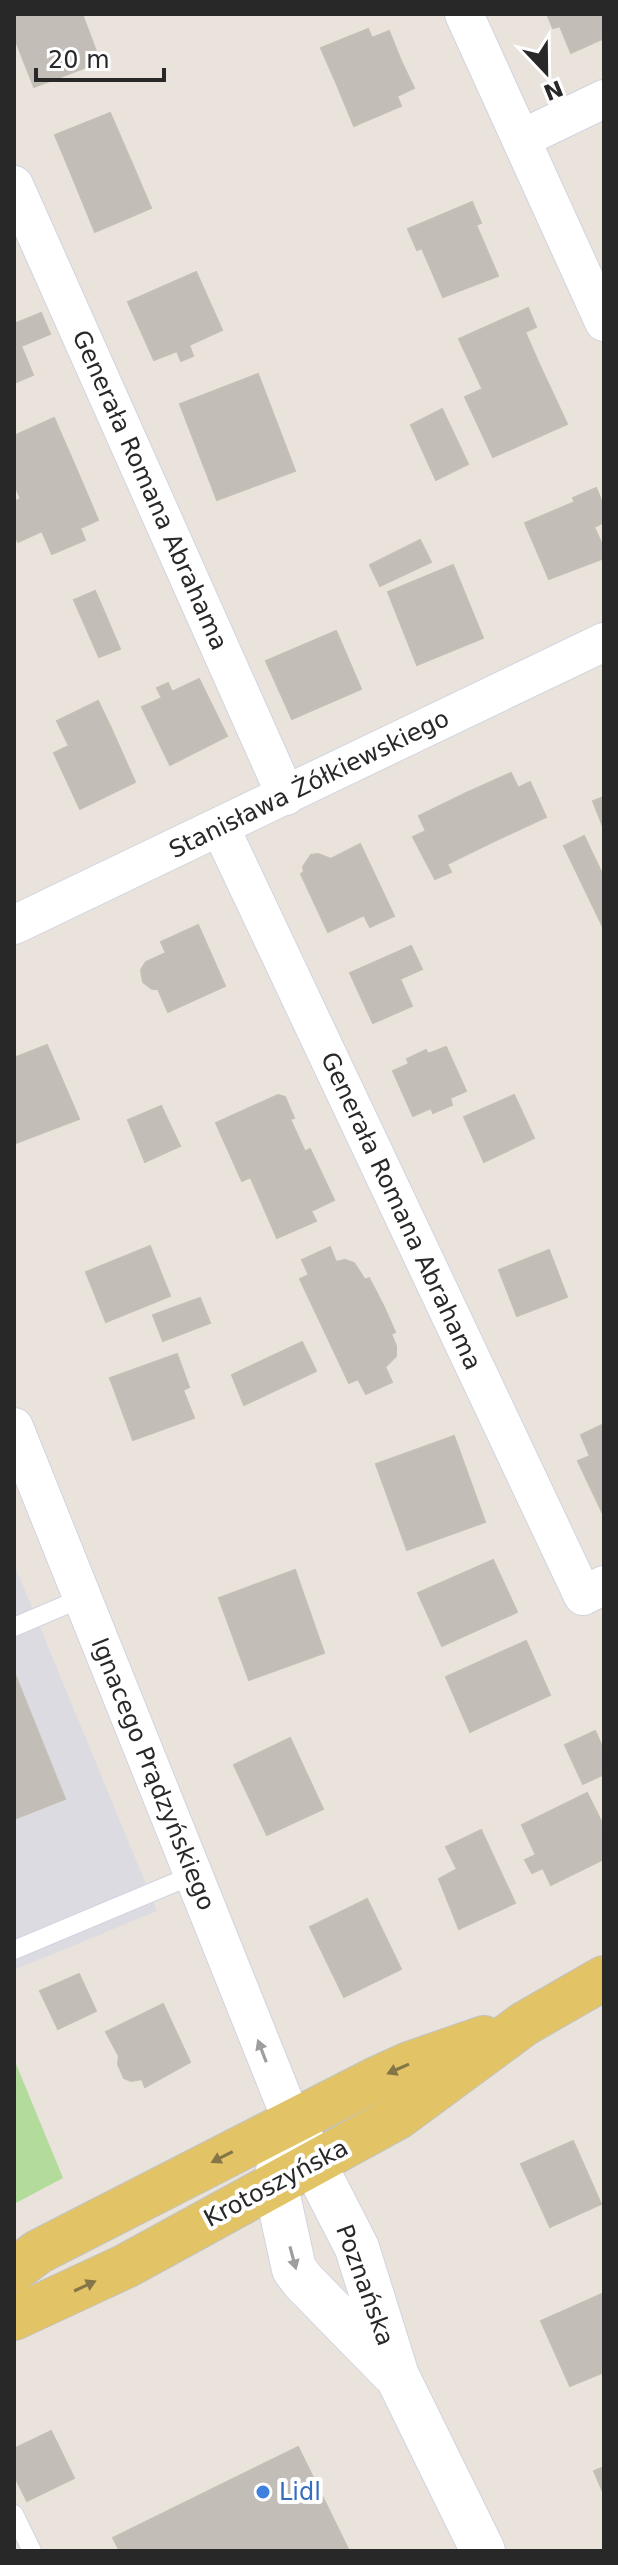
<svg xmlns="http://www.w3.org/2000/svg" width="618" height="2565" font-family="'DejaVu Sans',sans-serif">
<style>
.industrial{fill:#dddbe2}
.green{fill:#b2db9c}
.building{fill:#c2bdb7;stroke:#c4bfb5;stroke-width:2}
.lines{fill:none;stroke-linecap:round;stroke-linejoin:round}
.service-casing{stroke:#d1d4e0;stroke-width:20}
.minor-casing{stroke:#d1d4e0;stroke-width:40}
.secondary-casing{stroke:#d1d4e0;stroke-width:46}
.primary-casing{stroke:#c3c3c3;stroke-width:46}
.service{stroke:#fff;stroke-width:18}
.minor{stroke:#fff;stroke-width:38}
.secondary{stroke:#fff;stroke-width:44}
.primary{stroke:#e2c467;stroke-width:44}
.oneway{fill:#9e9e9e}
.oneway2{fill:#857648}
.shop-dot{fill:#3f7fe0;stroke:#fff;stroke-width:3}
.labels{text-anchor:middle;stroke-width:8;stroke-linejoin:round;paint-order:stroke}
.street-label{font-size:24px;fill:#282828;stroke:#fff}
.shop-label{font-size:24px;fill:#366cbe;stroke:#fff;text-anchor:start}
</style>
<rect width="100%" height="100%" fill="#e9e3db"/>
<path class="industrial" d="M14,1564L157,1911L14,1970Z"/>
<path class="green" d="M14,2059L63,2178L14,2204Z"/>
<path class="building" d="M14,14H82L100,62L34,87L14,36Z
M547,14H604V38L571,53L560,26L553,28Z
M368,29L372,38L389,31L401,61L338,87L321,48Z
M401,61L414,88L397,96L401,106L354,126L338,87Z
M110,113L130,159L75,183L55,135Z
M130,159L151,208L95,232L75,183Z
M472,202L481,223L476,225L498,276L443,297L422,248L417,250L408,229Z
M196,272L222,330L189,345L193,356L181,361L177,351L154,360L128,302Z
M528,308L536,327L525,332L539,364L483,390L459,339Z
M41,313L50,334L21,346L33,375L14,383V324Z
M539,364L567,424L493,457L465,397Z
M258,374L295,471L217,500L180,404Z
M442,409L468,464L436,480L411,425Z
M54,418L78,473L21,499L14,483V436Z
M78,473L98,520L80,528L85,540L52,554L42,531L18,542L14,533V502Z
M596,488L604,507V522L594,527L604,549V558L549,579L525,523L575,502L573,498Z
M420,540L431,562L380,586L370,565Z
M453,565L483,638L417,665L388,592Z
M95,591L120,649L99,657L74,600Z
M336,631L361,689L292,719L266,661Z
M199,679L227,736L170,765L142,707L162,698L157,688L168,683L172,692Z
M98,701L110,726L69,746L57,721Z
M110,726L135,782L80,809L54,753Z
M511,773L518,788L530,782L546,817L488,844L464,794Z
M464,794L488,844L447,864L451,872L435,879L413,837L426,831L419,816Z
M604,797V829L593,801Z
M584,836L604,878V929L564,846Z
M360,844L394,916L370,927L364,915L328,932L301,874L304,872L303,867L311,855L318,854L331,859Z
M198,925L225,986L168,1012L158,989H152L143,982L141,970L146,962L166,953L161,942Z
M411,946L422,969L361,997L350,973Z
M400,979L412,1006L373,1023L361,997Z
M47,1045L79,1119L16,1143L14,1136V1058Z
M446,1047L466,1091L450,1098L452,1105L433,1113L431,1108L413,1116L393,1071L409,1064L407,1059L426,1050L428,1054Z
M278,1095L285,1097L294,1118L290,1119L305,1152L242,1181L216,1123Z
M514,1095L534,1138L484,1162L464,1117Z
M161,1106L180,1146L145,1162L128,1120Z
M310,1149L334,1200L311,1211L316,1221L277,1238L251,1178Z
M150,1246L170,1296L106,1322L86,1272Z
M330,1247L336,1262L345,1260L354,1263L365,1280L369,1278L383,1305L325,1332L300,1279L309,1275L302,1260Z
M549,1250L567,1297L517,1316L499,1270Z
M200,1298L210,1323L163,1341L153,1315Z
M383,1305L395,1332L391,1334L396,1346V1356L385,1367L392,1382L366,1394L358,1379L349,1383L325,1332Z
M302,1342L316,1371L244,1405L232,1375Z
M177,1354L189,1387L183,1390L194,1418L133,1440L110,1378Z
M604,1424V1516L578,1461L590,1456L581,1435Z
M454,1436L485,1522L407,1550L376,1464Z
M493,1560L517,1612L442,1646L418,1593Z
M295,1570L324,1653L249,1680L219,1598Z
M526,1641L550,1695L470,1732L446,1677Z
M14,1672L65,1799L14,1819Z
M595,1731L604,1751V1774L583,1784L565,1745Z
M290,1738L323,1809L267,1835L234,1765Z
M587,1793L604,1827V1859L551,1885L543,1868L532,1873L525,1860L536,1855L522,1825Z
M481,1830L515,1903L459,1929L439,1879L457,1869L446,1847Z
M367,1899L401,1969L344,1997L310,1927Z
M79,1974L96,2011L58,2029L40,1991Z
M163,2004L190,2062L145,2087L142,2079L131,2081L124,2078L118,2064L119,2056L106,2032Z
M573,2141L601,2204L550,2227L521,2164Z
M604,2293V2372L570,2386L541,2321Z
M51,2431L74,2478L27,2501L14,2475V2449Z
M298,2447L349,2551H120L113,2538Z
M604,2467V2494L594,2471Z"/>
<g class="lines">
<g class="service-casing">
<path id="service" d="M14,1627L82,1598
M14,1950L193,1875
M14,2514L32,2551"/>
</g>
<g class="minor-casing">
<path id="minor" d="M464,14L604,322
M521,139L604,99
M14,185L286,796
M220,827L583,1596L604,1585
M14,925L604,642
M14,1427L292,2121"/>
</g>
<g class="secondary-casing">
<path id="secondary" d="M292,2121L357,2248L397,2376L483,2551
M285,2147L275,2182L294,2269L303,2281L392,2372"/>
</g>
<g class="primary-casing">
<path id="primary" d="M14,2270L38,2252L376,2079L409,2064L484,2038
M14,2318L126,2266L398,2117L524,2024L604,1978"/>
</g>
<use href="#service" class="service"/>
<use href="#minor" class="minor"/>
<use href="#secondary" class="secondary"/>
<use href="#primary" class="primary"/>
</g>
<defs><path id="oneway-solid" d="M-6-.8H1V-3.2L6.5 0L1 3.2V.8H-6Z" transform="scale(2)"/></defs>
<g class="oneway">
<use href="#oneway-solid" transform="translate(262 2051) rotate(-111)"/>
<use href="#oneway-solid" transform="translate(293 2258) rotate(75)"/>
</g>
<g class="oneway2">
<use href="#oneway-solid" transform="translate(398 2069) rotate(156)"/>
<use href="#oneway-solid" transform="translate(222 2157) rotate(153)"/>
<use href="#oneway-solid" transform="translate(85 2286) rotate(-25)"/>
</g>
<circle class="shop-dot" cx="263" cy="2492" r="8"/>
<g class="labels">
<g class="street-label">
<text transform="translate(150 490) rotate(66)" y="8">Generała Romana Abrahama</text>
<text transform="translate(309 784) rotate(-26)" y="8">Stanisława Żółkiewskiego</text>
<text transform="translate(401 1211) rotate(65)" y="8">Generała Romana Abrahama</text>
<text transform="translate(153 1774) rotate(68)" y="8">Ignacego Prądzyńskiego</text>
<text transform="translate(276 2183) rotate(-28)" y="8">Krotoszyńska</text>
<text transform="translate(365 2285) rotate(70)" y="8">Poznańska</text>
</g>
<g class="shop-label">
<text x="279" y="2500">Lidl</text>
</g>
</g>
<rect width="618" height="2565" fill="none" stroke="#282828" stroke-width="32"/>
<g transform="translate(546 72) rotate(158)" stroke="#ffffff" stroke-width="6" paint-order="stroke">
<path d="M0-6L14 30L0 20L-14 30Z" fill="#282828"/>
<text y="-12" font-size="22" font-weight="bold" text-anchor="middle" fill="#282828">N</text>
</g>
<path d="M36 68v12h128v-12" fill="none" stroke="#282828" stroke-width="4"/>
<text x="48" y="68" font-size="24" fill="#282828" stroke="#ffffff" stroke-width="6" paint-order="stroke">20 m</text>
</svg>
